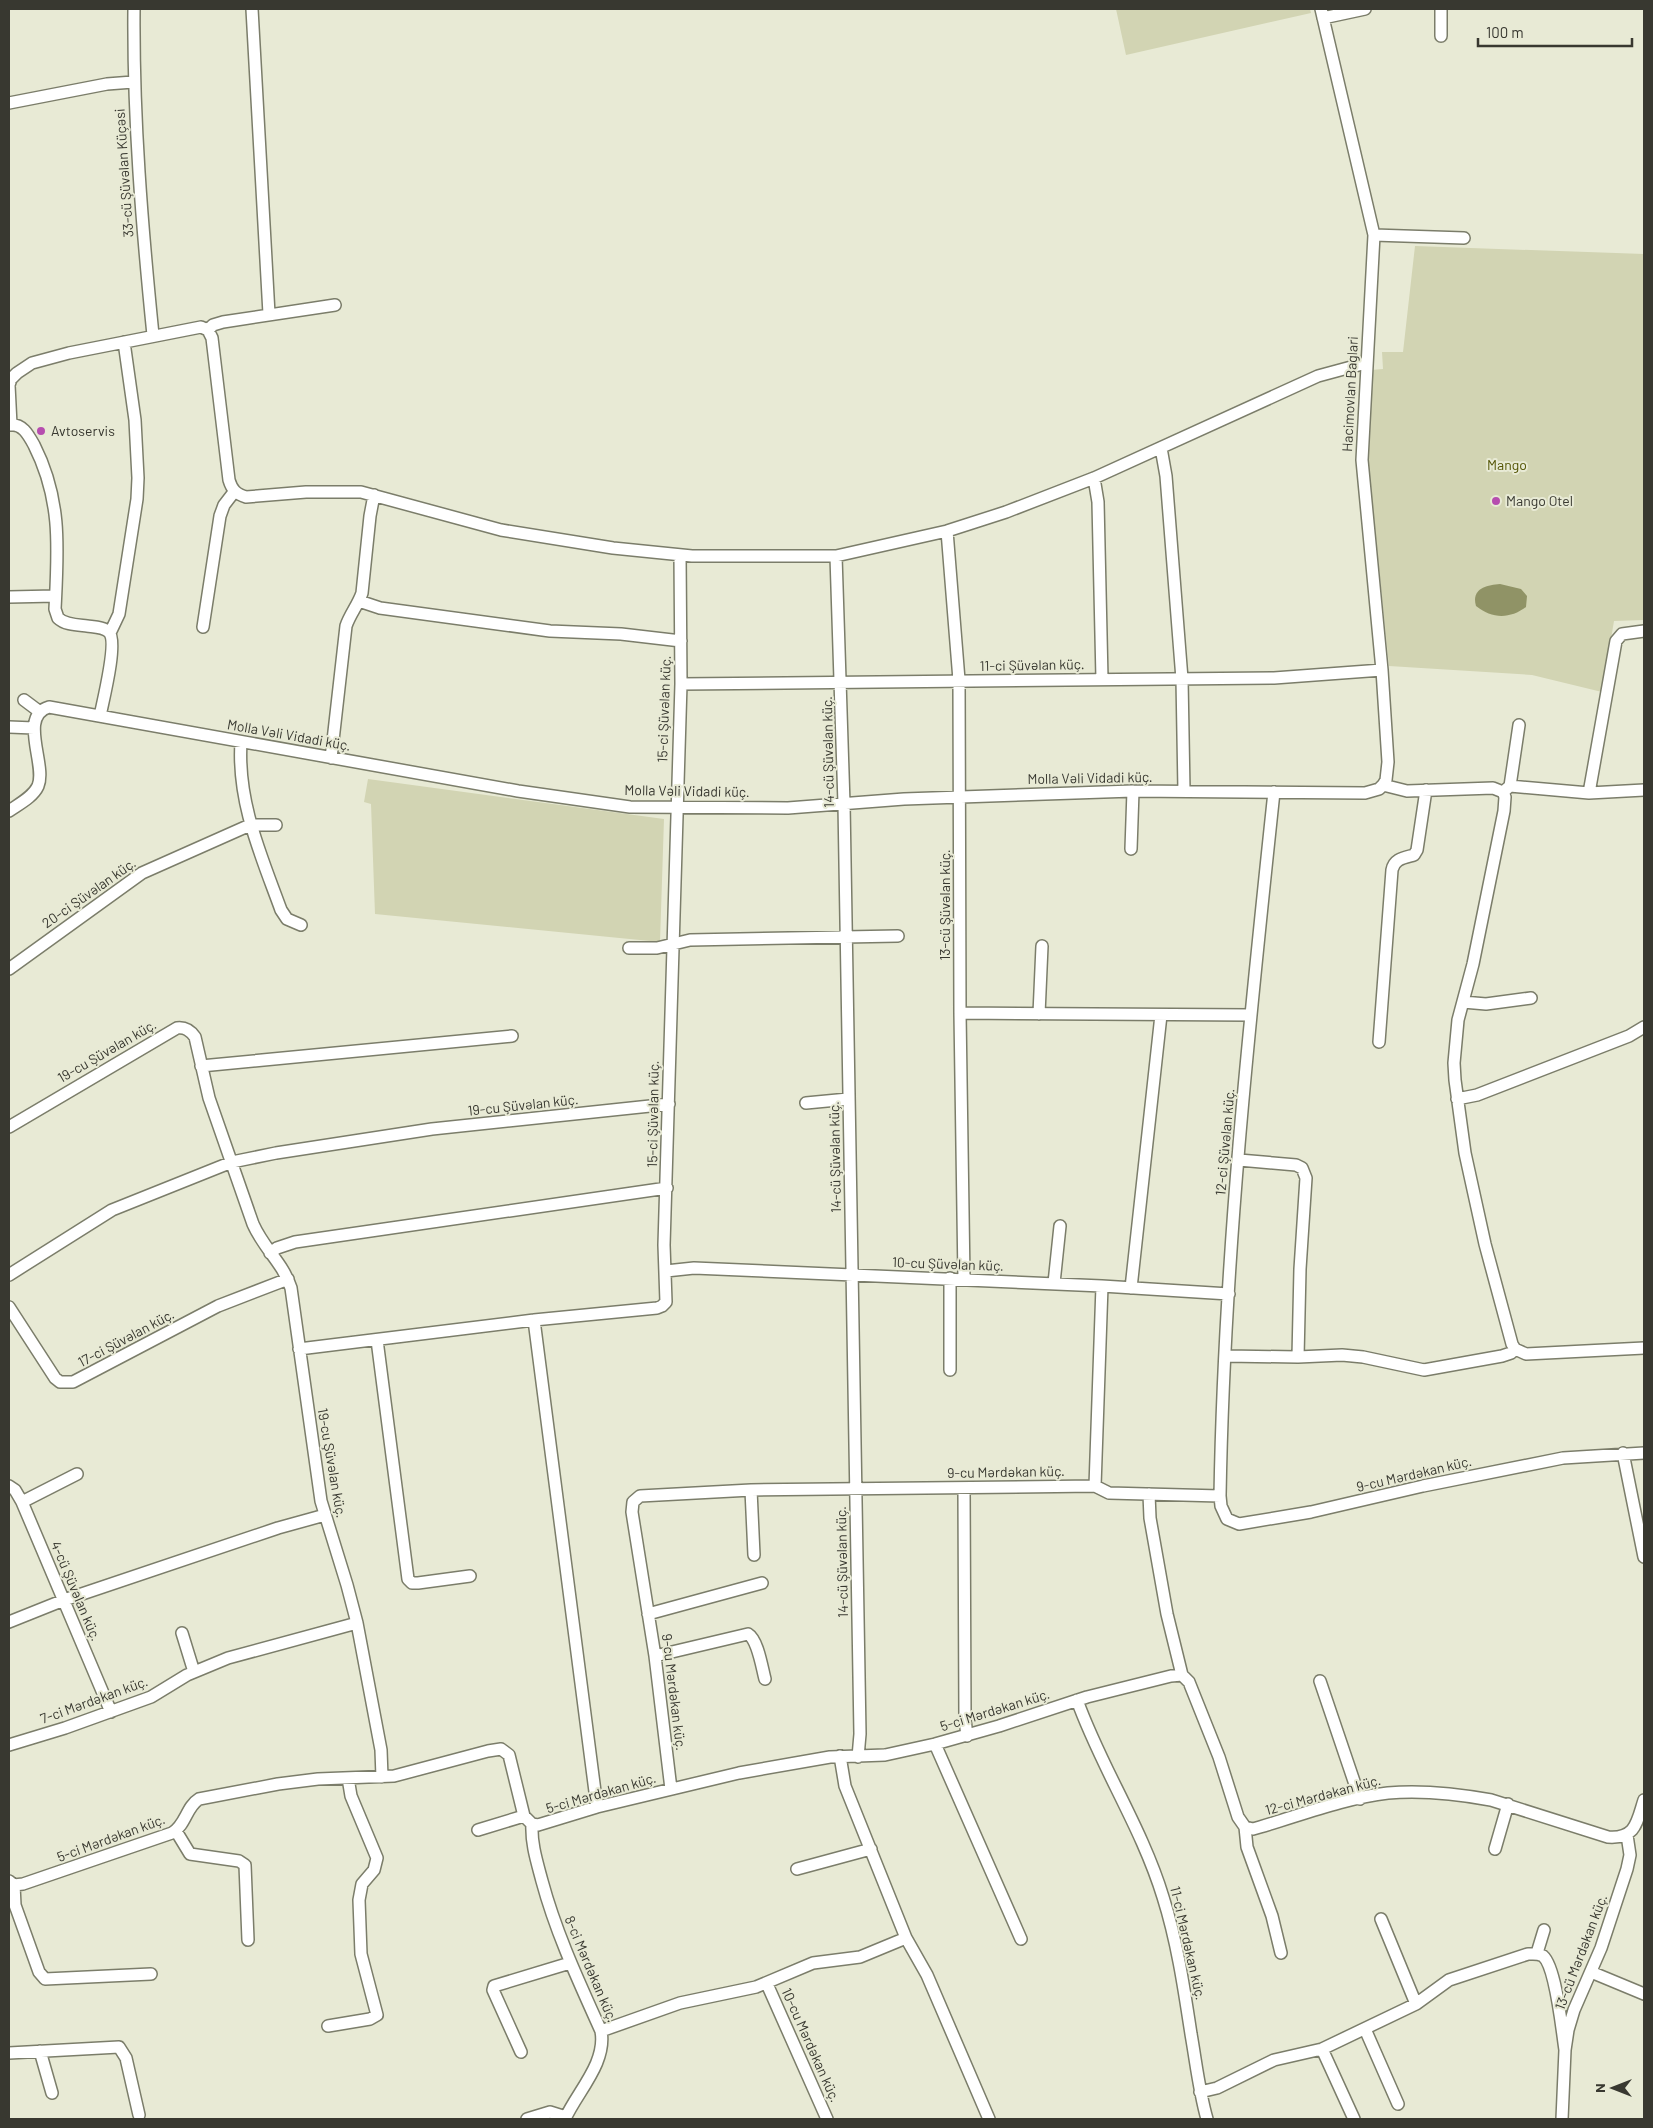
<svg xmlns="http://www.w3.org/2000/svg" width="1653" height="2128" font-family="Barlow,sans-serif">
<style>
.green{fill:#d2d4b3}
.water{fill:#909366}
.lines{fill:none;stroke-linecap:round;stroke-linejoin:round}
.minor-casing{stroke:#7b7d6a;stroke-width:14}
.minor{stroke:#fff;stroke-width:11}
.poi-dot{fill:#b64daf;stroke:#e8ead5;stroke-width:2}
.labels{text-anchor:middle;stroke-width:4;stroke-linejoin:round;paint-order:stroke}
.street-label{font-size:14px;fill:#383830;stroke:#e8ead5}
.poi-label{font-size:14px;fill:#383830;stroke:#e8ead5;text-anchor:start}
.park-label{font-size:14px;fill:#525302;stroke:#e8ead5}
</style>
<rect width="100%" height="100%" fill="#e8ead5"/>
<path class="green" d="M1116,9H1310L1311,13L1126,55Z
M1415,246L1644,254V620L1614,621L1602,692L1532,675L1389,666L1368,460L1371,370L1383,369L1382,352H1403Z
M368,779L664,819L660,942L375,914L371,804L364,802Z"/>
<path class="water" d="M1500,584L1521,589L1527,596L1526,607C1510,619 1492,619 1476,606C1471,589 1486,585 1500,584Z"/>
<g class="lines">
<g class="minor-casing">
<path id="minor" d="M134,9C133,118 142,226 153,335
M252,9L269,314
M1441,9V36
M1323,18L1365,9
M9,103L107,84L133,82
M1374,235L1464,238
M208,330L213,325L223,322L335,305
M9,425C22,423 28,434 34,445C62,500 58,549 55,609L58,618C65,625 78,625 87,626C94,627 104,627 109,632C118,642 103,701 100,716
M11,425L9,385L11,379L17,373L32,363L69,353L201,327L208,330L212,338L229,480C232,490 236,494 246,497L306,492H361L501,530L613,548L692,556H836L947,531L1006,512L1094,478L1318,376L1366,363
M1161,448L1166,476L1182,679L1184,791
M1094,478L1098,502L1102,679
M947,531L959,680L960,1013L964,1279
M836,556L844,804L860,1734L858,1757
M9,597L55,596
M359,601L380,608L550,631L621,634L681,641
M203,627L220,516L224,505L234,492
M110,633L119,614L137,499L138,478L135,420L124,342
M681,684L1274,678L1382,670
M24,700L40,712
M9,727L34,728
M241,742C237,802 261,855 281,910L287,919L301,925
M331,758L346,626C350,614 358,605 362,593L370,516L374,495
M1383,785L1407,791L1493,788L1503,792L1505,797L1504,811L1473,964L1458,1020L1454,1063L1455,1080L1465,1153L1485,1244L1512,1344L1515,1349L1526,1354L1644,1348
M1510,786L1519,725
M1503,792L1510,786L1589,793L1644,790
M1589,793L1616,641L1622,634L1644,631
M9,811C19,804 33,797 38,786C47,765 18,716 49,707L518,791L630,807L788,808L904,799L1133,791L1365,793L1379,789L1383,785L1386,780L1388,762L1382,670L1362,460L1374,235L1321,9
M1131,849L1133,791
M629,948H657L690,940L898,936
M9,969L142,873L250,825H276
M1463,1002L1486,1004L1531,998
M960,1013L1250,1015
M1039,1014L1042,946
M1379,1042L1392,870C1394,859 1403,858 1414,855L1417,850L1426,790
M201,1066L512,1036
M1457,1099L1477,1095L1629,1036L1644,1027
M806,1103L848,1099
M9,1127L177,1028C185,1027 190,1030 195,1037L209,1098L253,1224C264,1249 283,1263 291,1288L321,1501L347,1585L357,1623L381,1750L382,1777
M1239,1160L1296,1165L1302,1168L1306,1178L1300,1269L1298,1357
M270,1253L277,1248L295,1242L667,1188
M666,1271L694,1268L1102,1286L1229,1294
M9,1275L112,1210L232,1162L276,1153L432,1129L669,1104
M950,1278V1370
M1054,1283L1060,1226
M1131,1288L1161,1015
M9,1307L55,1378L60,1382H73L218,1306L288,1279
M534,1320L597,1807
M377,1340L408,1579L412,1583H418L470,1576
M299,1349L534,1320L657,1308L662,1306L666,1302L664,1245L681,684L680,555
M1226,1356L1298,1357L1342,1355L1363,1357L1424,1370L1502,1356L1511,1353L1515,1349
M1623,1453L1644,1557
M9,1486L15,1490L22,1502L111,1712
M1095,1486L1102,1286
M964,1488L965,1719L967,1736
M751,1490L754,1555
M1149,1494L1150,1518L1167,1614L1182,1675
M1220,1496C1224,1261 1249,1026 1274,792
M22,1502L77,1474
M648,1614L762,1583
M9,1622L64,1600L278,1528L325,1515
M182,1633L194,1672
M655,1656L748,1634C758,1640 762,1668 765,1679
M1182,1675L1189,1682L1219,1757L1238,1817L1245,1827L1253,1829L1260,1827C1301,1815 1345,1798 1388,1793C1422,1790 1458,1794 1491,1800L1608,1837C1636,1839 1637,1822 1644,1800
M1320,1681L1360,1799
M1077,1700C1101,1767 1142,1828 1163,1897C1177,1941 1184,1988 1191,2034C1196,2062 1199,2091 1207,2119
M935,1744L1021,1939
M9,1745L65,1728L151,1697L187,1675L228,1658L357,1623
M840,1756L845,1786L906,1938L927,1975L989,2119
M671,1789L655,1656L632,1512L633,1502L640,1496L751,1490L1095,1486L1109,1493L1220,1496L1221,1506L1227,1519L1239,1524L1311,1512L1423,1486L1563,1458L1644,1453
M532,1824C531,1844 537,1862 542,1881C556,1933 579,1982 601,2031C607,2063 577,2092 565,2119
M1245,1827L1247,1847L1272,1916L1281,1953
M478,1830L524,1816
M176,1831L190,1854L239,1861L245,1865L248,1940
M1495,1849L1508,1804
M797,1869L871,1849
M9,1881L14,1885L23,1884L172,1833C186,1825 186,1807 199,1799L278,1784L318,1779L394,1776L488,1751L501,1749L509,1755L524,1816L532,1824L538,1825L597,1807L739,1773L830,1757L885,1755L935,1744L999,1726L1087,1697L1171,1676L1182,1675
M14,1885L15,1905L39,1972L45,1979L151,1974
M1381,1919L1416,2004
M1537,1953L1544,1930
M1591,1972L1644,1994
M767,1984L827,2119
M328,2026L370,2019L377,2015L361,1954L359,1900L362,1884L374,1870L377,1858L351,1796L348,1778
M1365,2029L1398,2104
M601,2031L680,2003L756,1987L813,1963L860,1957L906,1938
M1322,2049L1354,2119
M40,2051L52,2093
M521,2052L493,1990L494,1986L570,1963
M9,2053L119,2047L126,2058L139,2115
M1200,2092L1217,2088L1274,2060L1322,2049L1416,2004L1449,1980L1528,1954C1533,1954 1538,1953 1543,1956C1556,1967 1562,2031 1565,2050
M527,2119L550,2112L566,2117
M1562,2119L1565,2050L1568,2030L1574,2010L1601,1948L1627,1869L1630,1855L1627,1835"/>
</g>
<use href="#minor" class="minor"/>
</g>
<g class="poi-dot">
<circle cx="41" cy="431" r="5"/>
<circle cx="1496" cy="501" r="5"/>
</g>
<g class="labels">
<g class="street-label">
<text transform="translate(124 173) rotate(-94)" y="5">33-cü Şüvəlan Küçəsi</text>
<text transform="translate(1350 394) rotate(-87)" y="5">Hacimovlan Baglari</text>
<text transform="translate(1032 665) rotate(-1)" y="5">11-ci Şüvəlan küç.</text>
<text transform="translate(664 709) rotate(-88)" y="5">15-ci Şüvəlan küç.</text>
<text transform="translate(289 735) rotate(10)" y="5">Molla Vəli Vidadi küç.</text>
<text transform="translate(828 752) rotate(-91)" y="5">14-cü Şüvəlan küç.</text>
<text transform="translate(1090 778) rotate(-1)" y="5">Molla Vəli Vidadi küç.</text>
<text transform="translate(687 791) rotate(1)" y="5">Molla Vəli Vidadi küç.</text>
<text transform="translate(89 893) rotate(-35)" y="5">20-ci Şüvəlan küç.</text>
<text transform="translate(945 905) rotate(-90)" y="5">13-cü Şüvəlan küç.</text>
<text transform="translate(107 1051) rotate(-30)" y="5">19-cu Şüvəlan küç.</text>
<text transform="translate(523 1105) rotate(-6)" y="5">19-cu Şüvəlan küç.</text>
<text transform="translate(653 1114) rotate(-89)" y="5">15-ci Şüvəlan küç.</text>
<text transform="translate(1225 1142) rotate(-85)" y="5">12-ci Şüvəlan küç.</text>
<text transform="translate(835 1157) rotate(-91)" y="5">14-cü Şüvəlan küç.</text>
<text transform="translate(948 1264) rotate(2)" y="5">10-cu Şüvəlan küç.</text>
<text transform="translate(126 1338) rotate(-28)" y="5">17-ci Şüvəlan küç.</text>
<text transform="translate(332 1463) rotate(80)" y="5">19-cu Şüvəlan küç.</text>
<text transform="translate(1006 1472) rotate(-1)" y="5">9-cu Mərdəkan küç.</text>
<text transform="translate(1414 1474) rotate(-13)" y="5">9-cu Mərdəkan küç.</text>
<text transform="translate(842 1562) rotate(-91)" y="5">14-cü Şüvəlan küç.</text>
<text transform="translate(76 1591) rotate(67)" y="5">4-cü Şüvəlan küç.</text>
<text transform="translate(674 1692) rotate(83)" y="5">9-cu Mərdəkan küç.</text>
<text transform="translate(94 1700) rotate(-20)" y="5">7-ci Mərdəkan küç.</text>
<text transform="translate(995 1710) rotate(-17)" y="5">5-ci Mərdəkan küç.</text>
<text transform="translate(601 1793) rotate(-16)" y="5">5-ci Mərdəkan küç.</text>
<text transform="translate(1323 1795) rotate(-15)" y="5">12-ci Mərdəkan küç.</text>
<text transform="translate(111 1838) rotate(-20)" y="5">5-ci Mərdəkan küç.</text>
<text transform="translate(1188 1943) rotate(77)" y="5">11-ci Mərdəkan küç.</text>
<text transform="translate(1581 1952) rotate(-69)" y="5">13-cü Mərdəkan küç.</text>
<text transform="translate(591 1969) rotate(67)" y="5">8-ci Mərdəkan küç.</text>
<text transform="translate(811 2045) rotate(66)" y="5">10-cu Mərdəkan küç.</text>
</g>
<g class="poi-label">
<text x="51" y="436">Avtoservis</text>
<text x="1506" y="506">Mango Otel</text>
</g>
<g class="park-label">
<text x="1507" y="470">Mango</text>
</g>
</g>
<rect width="1653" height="2128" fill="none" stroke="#383830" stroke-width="20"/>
<g transform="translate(1613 2088) rotate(270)" stroke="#e8ead5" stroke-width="4" paint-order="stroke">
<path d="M0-4L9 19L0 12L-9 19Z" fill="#383830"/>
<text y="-8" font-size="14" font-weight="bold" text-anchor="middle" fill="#383830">N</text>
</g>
<path d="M1478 38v8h154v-8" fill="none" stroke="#383830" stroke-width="2.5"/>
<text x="1486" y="38" font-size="15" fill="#383830" stroke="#e8ead5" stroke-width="4" paint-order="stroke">100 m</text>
</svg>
